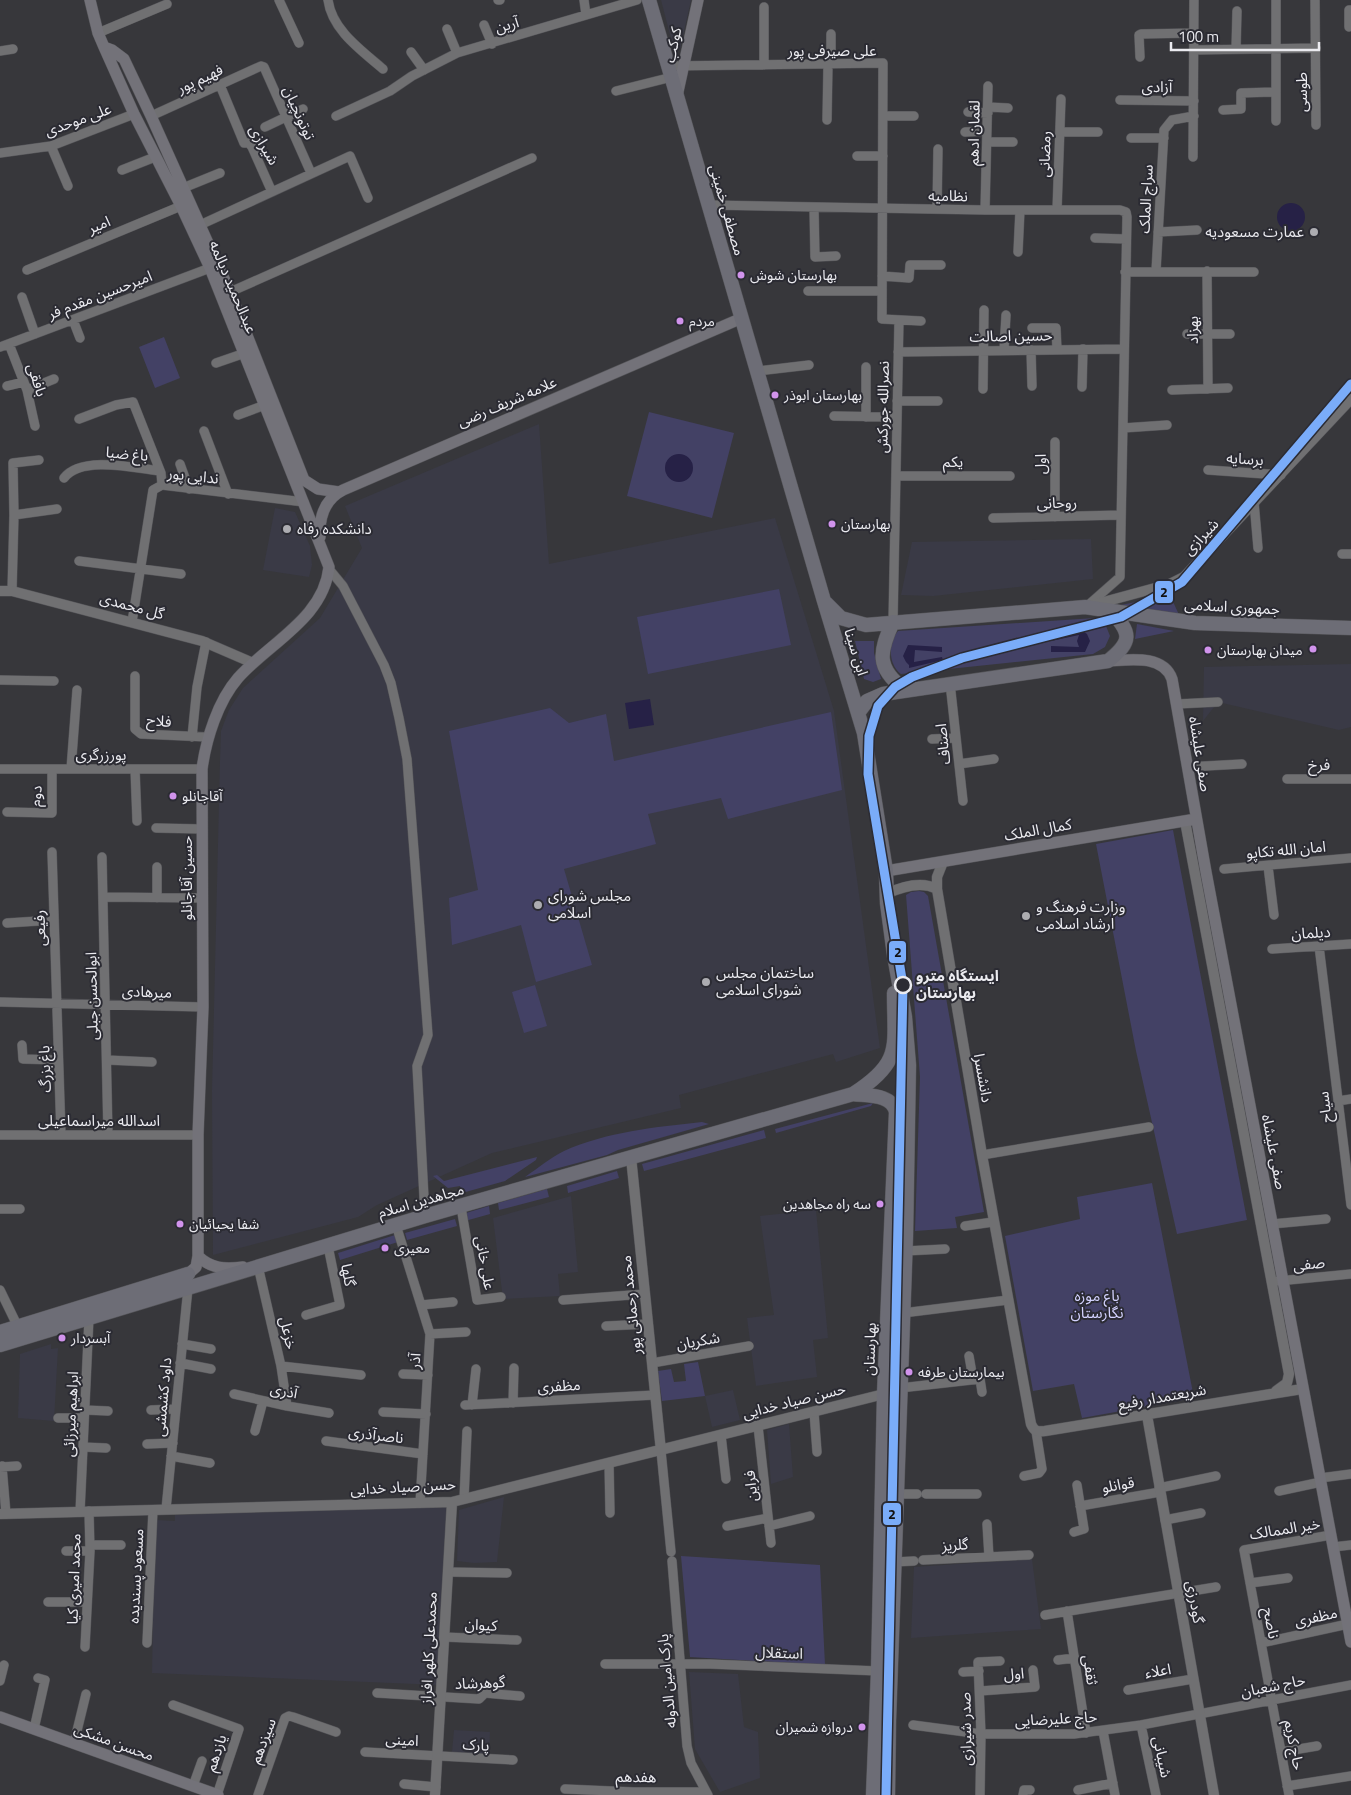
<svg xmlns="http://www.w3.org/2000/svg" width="1351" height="1795" font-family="'Titillium Web','Noto Sans Arabic',sans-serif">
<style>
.built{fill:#3a3a46}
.green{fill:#434165}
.water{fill:#262146}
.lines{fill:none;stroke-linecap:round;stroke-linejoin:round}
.minor-casing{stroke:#545458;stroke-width:10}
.tertiary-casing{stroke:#545458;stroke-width:11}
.secondary-casing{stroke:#545458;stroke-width:12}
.primary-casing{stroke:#545458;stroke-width:15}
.minor{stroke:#707072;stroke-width:9}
.tertiary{stroke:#707072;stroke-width:10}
.secondary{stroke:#737279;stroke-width:11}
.primary{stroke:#6d6d76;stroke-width:14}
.metro-1-casing{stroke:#2b2b33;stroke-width:12}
.metro-1{stroke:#7aacf9;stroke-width:9}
.poi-dot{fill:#acacb1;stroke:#2b2b33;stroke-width:2}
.bus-dot{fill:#d193ec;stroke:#2b2b33;stroke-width:2}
.stop-dot{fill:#2b2b33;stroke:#ebebf0;stroke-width:2.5}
.labels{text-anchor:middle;stroke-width:4;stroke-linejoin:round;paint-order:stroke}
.bus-label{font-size:14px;fill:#ebebf0;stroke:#2b2b33;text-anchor:start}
.street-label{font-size:15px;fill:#ebebf0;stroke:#2b2b33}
.poi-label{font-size:15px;fill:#ebebf0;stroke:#2b2b33;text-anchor:start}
.stop-label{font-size:15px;font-weight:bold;fill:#ebebf0;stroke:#2b2b33;text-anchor:start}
.park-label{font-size:15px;fill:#d3d2fe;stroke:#2b2b33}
.line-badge{stroke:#2b2b33;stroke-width:2}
.pale-badge-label{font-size:14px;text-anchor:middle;font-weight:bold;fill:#111}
</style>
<rect width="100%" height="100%" fill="#37373b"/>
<path class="built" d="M661,0H691L680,49L674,50Z
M539,424L549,564L775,518L834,711L880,1048L836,1062L833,1054L679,1095L681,1108L492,1153L377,1205L358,1217L213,1255L212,1091L220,761L221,731L229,710L243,688L320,618L362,548L345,506Z
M275,508L295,512L310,546L312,565L309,577L263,570Z
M1091,539L1093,579L933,596L901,595L912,542Z
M1351,664V727L1339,730L1218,702L1203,721L1204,667Z
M571,1196L578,1272L558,1274L560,1296L503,1299L493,1218Z
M816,1210L828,1338L813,1340L817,1377L756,1386L747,1318L774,1315L760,1216Z
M51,1344V1349L58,1348L54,1421L18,1418L20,1354Z
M733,1390L740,1420L712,1427L705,1396Z
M789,1424L793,1477L771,1484L767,1430Z
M504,1497L497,1562L474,1563L457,1561L459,1510Z
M448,1505L440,1685L152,1673L155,1520L175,1521V1515Z
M1032,1559L1041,1629L911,1638L914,1567Z
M689,1672L738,1674L744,1727L758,1732L760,1778L720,1792L695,1749Z
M454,1730L490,1732L489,1754L452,1752Z"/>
<path class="green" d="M164,337L180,378L155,388L139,347Z
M649,412L734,433L712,518L627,496Z
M779,589L791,645L648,674L637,617Z
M1170,595L1180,617L1121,605Z
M1095,618L1106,626L1110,636L1105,647L1093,654L901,674C888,664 888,643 898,631Z
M1137,624L1174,631L1135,639Z
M855,641H874V653L881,679L873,682L864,679Z
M550,708L569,723L606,714L614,761L831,712L842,790L728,819L721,798L648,814L656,844L564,869L592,965L536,982L521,925L452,945L449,898L478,890L449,731Z
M1173,830L1247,1220L1177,1234L1136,1051L1096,844Z
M919,891L924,892L928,896L984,1212L955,1217L957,1228L915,1231L920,1077L906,895L911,892Z
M535,985L547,1026L524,1033L512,992Z
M873,1103L871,1106L776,1133L775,1129Z
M702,1122L709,1124L618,1150L607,1155L525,1177C538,1168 550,1158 564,1151C606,1132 656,1127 702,1122Z
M764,1130L766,1138L644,1171L642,1164Z
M537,1157L536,1160L505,1181L462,1193L460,1186L448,1188L433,1176L437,1175L444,1181Z
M617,1171L619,1178L568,1193L567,1186Z
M1152,1183L1194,1398L1082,1418L1074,1384L1033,1391L1005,1236L1080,1219L1077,1197Z
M547,1189L549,1197L499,1210L498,1203Z
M489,1206L490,1214L465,1221L466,1213Z
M455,1219L457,1226L407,1240L405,1233Z
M395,1235L398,1242L340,1260L338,1253Z
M698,1362L705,1396L662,1401L658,1371L671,1369L674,1382L686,1381L684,1364Z
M681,1556L820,1565L825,1665L690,1657Z"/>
<path class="water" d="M1277 217a14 14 0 1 1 28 0a14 14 0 1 1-28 0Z
M665 468a14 14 0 1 1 28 0a14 14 0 1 1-28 0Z
M1084,629V632L1087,634L1090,641L1085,652H1051V646L1079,647L1077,641L1079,635L1051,641L1050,637Z
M908,645L942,647V652L915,650L914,662L942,657L943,660L909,668V665L906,662L903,656Z
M650,699L654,725L629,729L625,703Z"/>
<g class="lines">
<g class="minor-casing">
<path id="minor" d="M279,0L299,43
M328,0C332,30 361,50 383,69
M498,0H500
M584,0L586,15
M1315,0L1316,125
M764,7V65
M484,25L492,44
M1349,27V10H1351
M447,29L457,53
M98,33L167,4
M831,34V64
M1236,49L1237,11
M1194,50L1316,48
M0,51L13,49
M411,52L424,70
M1140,57L1139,35L1141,34L1194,33
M668,66L883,63L882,319L921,321
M220,85L244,143H249L252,147L272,192
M616,91L672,77
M1120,100L1194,101
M988,107L1008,108
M1223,110L1241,109V93L1276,92
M968,112L988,113
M151,116L261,66L264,67L311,173
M336,116L390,91L412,76L457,53L637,0
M883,116H914
M827,120L828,65
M1276,121V0
M265,127L303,109
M965,132L987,131
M1060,132H1098
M1131,138H1164
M987,142H1013
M51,146L68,186
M0,153L51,146L134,114
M857,156H883
M1193,157L1194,0
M122,170L155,157
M183,188L220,173
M709,205L985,210H1120L1126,212L1127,217L1120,577L1086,607
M814,207L815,257L836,256
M937,209L938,149
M985,210L988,86
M1057,210L1061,99
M200,225L350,156L368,198
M1158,232L1197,230
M1095,238L1126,239
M1018,252L1020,210
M27,270L181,206
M1156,271L1164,130L1172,120L1194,116
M1207,271L1208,389
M1125,272H1254
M882,276L909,278L910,265H941
M808,291H882
M230,292L532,158
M22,297L35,334
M73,320L80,338
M1032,328H1056L1057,350
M1187,334H1230
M9,344L27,390L35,426
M0,347L210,268
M1004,350L1006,315
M1031,350L1032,386
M898,352L1124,349
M216,363L245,353
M866,367V417
M758,371L809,365
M7,386L24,382
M1082,387L1083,349
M983,389L984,310
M27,390L54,379
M1172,390L1228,388
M897,401H938
M238,415L265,405
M834,416L897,417
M79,419L116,405L133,402L161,473L162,485
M1123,428L1167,425
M204,431L228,494
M180,464L189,489
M1208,470L1281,475
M896,476H1010
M64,478C81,455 135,468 160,471
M1254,502L1258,548
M14,515L57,509
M1055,517V442
M993,518L1121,515
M1342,554H1351
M79,561L181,574
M329,569L343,586L384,665L391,683L399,718L407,759L428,1035L417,1066L425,1216
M12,591L14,515L13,463L39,460
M132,622L153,490L162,485L304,502
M893,622L899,320
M135,676V729L141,734L207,737
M0,680L54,681
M950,683L963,801
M1177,704L1218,702
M192,737L197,687L206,642
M932,739L956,738
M959,764L994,759
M1187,767L1242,764
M0,769H202
M71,769L77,690
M135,769L137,821
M1287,779H1351
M7,812L52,813V769
M156,828L202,829
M52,852L61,1135
M102,857L108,1135
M1268,866L1274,915
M1224,869L1351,858
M103,897L203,898
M157,898V867
M7,923L54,920
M1319,946L1351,1205
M1272,949L1351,944
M0,1002L203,1007
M22,1045L23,1059L58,1060
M107,1060L152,1062
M1338,1101L1351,1099
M0,1135H198
M982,1155L1149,1127
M461,1207L477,1300L501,1297
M0,1209H20
M1272,1224L1326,1219
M396,1225L430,1334L420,1503
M965,1226L993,1222
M905,1251L945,1249
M258,1266L281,1366L287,1406
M1278,1281L1351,1274
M0,1290L18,1327
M563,1300L645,1294
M421,1305L453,1302
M903,1313L1008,1300
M306,1315L340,1305L328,1246
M606,1326L648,1324
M430,1334L466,1332
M182,1344L211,1349
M969,1356L973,1379
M180,1363L211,1369
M652,1363L749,1346
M281,1366L361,1375
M403,1374L428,1375
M900,1388L980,1379L982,1392
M234,1394L287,1406L329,1413
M513,1403L514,1368
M465,1405L655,1395
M472,1405L476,1369
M85,1410L108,1411
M151,1410L176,1409
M383,1412L426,1414
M814,1412L817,1452
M58,1418H84
M758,1426L771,1543
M255,1431L263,1401
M721,1435L726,1479
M326,1441L423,1454
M147,1444L173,1443
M83,1447L106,1448
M661,1451L671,1552
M171,1456L210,1463
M609,1463L610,1513
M2,1466L6,1514
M0,1467L17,1466
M1024,1476L1039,1473L1042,1469L1036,1431
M1320,1478L1351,1474
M1159,1488L1216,1476
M1279,1491L1321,1482
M897,1494H917
M926,1494H977
M464,1499L467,1431
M1080,1506L1160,1492
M166,1509L188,1288
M80,1512L89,1318
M1165,1520L1201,1513
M987,1524L989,1557
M727,1526L768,1518
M769,1526L810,1516
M1074,1532L1084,1529L1077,1485
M90,1545H121
M1333,1547L1351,1545
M66,1551H90
M923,1560L1029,1555
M672,1561L687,1746L691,1763L708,1795
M894,1562L914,1561
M448,1572L507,1573
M1250,1583L1288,1578
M48,1602H87
M1067,1611L1086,1733
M1045,1615L1216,1587
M444,1637L517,1640
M147,1643L153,1510
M1261,1643L1348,1624
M85,1647L90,1551L89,1511
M1058,1660L1075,1658
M605,1664H710L878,1671
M963,1672L979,1671
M0,1681L4,1665
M1128,1690L1193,1679
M980,1691L1035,1687L1033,1670
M377,1693L479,1699L485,1693L520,1696
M173,1705L239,1729L217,1795
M913,1725L981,1734H1074L1141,1725L1351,1685
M1141,1725L1156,1795
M34,1729L45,1680L38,1678
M1103,1731L1115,1795
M74,1743L86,1694
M365,1752L513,1760
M1281,1752L1317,1746
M404,1784L436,1787
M193,1786L202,1761
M1287,1786L1351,1776
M565,1789L634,1792H706
M1078,1790L1113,1783
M258,1795L285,1718L289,1716L293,1717L336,1732
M980,1795L981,1734L978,1662L1000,1661
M1023,1795L1024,1790H1030
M1289,1795L1244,1550L1331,1535"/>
</g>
<g class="tertiary-casing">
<path id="tertiary" d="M0,591H12L202,641L253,663
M1089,606L1170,584L1184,577L1351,399
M1185,821L1289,1374L1287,1383L1276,1391
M943,862L937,877V889L982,1155L1031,1424C1034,1431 1037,1432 1045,1431L1302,1389
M886,894C901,887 922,881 937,889
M631,1157L661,1451
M1147,1415L1214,1795
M0,1514L452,1502L884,1394
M435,1795L452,1502"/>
</g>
<g class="secondary-casing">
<path id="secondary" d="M90,0L98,33L104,47L134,114L181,206L210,268L329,567C324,618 269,643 238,678C218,701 206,739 202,769L203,1007L198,1135V1256L196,1267L188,1274
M104,47L112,50L124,59L151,116L230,292L304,480L318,489L339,492
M677,96L698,0
M320,537C319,517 325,499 343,490L742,318
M1108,661C1129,660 1163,654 1172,679L1206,872L1351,1642
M886,871L1196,819
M198,1256C211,1269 225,1269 243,1267
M0,1717L218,1795"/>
</g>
<g class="primary-casing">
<path id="primary" d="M649,0L824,601L864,733L886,871L887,903L894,955L905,1017L909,1065L906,1237L889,1721L888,1795
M826,603L841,618L866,625L1085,607L1195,623L1351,628
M893,622C879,652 876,668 904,689
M858,713L867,701L883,694L1108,661C1133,641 1131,633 1111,611
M853,1094C868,1096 892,1094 896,1112L884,1394L878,1671L873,1795
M0,1332L188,1274
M0,1345L425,1216L853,1094C903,1062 894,1047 894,993"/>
</g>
<use href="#minor" class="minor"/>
<use href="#tertiary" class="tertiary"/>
<use href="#secondary" class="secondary"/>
<use href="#primary" class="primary"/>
<g class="metro-1-casing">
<path id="metro-1" d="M886,1795L903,985L868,774L869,736L878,706L895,687L912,677L962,658L1121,617L1182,582L1351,384"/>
</g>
<use href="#metro-1" class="metro-1"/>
</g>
<g class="poi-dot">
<circle cx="1314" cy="232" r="5"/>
<circle cx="287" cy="529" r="5"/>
<circle cx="538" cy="905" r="5"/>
<circle cx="1026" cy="916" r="5"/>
<circle cx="706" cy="982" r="5"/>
</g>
<g class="bus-dot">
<circle cx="741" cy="275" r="4.5"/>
<circle cx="680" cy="321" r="4.5"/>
<circle cx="775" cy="395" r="4.5"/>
<circle cx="832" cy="524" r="4.5"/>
<circle cx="1313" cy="649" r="4.5"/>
<circle cx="1208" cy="650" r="4.5"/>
<circle cx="173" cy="796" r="4.5"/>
<circle cx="880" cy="1204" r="4.5"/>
<circle cx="180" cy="1224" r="4.5"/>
<circle cx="385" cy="1248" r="4.5"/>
<circle cx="62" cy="1338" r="4.5"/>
<circle cx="909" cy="1372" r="4.5"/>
<circle cx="862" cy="1727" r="4.5"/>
</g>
<circle class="stop-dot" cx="903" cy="985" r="8"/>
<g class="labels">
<g class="bus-label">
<text x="750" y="280">بهارستان شوش</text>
<text x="689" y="326">مردم</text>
<text x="784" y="400">بهارستان ابوذر</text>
<text x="841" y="529">بهارستان</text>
<text x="1217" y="655">میدان بهارستان</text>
<text x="182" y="801">آقاجانلو</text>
<text x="871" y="1209" text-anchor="end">سه راه مجاهدین</text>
<text x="189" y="1229">شفا یحیائیان</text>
<text x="394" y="1253">معیری</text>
<text x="71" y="1343">آبسردار</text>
<text x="918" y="1377">بیمارستان طرفه</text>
<text x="853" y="1732" text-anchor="end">دروازه شمیران</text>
</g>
<g class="street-label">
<text transform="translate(507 25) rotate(-16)" y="5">آرین</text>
<text transform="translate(673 45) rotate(-78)" y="5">کوکب</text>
<text x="832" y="56">علی صیرفی پور</text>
<text transform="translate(200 79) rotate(-25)" y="5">فهیم پور</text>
<text transform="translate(1157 87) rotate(1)" y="5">آزادی</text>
<text transform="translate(1302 92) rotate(-90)" y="5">طوسی</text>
<text transform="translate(299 113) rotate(66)" y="5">توتونچیان</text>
<text transform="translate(78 120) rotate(-20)" y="5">علی موحدی</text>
<text transform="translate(974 133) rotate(-89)" y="5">لقمان ادهم</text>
<text transform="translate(264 145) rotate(60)" y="5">شیرازی</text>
<text transform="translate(1045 154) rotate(-88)" y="5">رمضانی</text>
<text transform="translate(948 196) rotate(1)" y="5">نظامیه</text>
<text transform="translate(1146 199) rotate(-87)" y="5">سراج الملک</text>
<text transform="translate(727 210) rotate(74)" y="5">مصطفی خمینی</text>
<text transform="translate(99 225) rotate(-23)" y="5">امیر</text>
<text transform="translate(233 287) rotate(67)" y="5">عبدالحمید دیالمه</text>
<text transform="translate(100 295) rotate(-21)" y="5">امیرحسین مقدم فر</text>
<text transform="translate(1193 330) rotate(-90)" y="5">بهزاد</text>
<text transform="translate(1011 336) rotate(-1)" y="5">حسین اصالت</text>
<text transform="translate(37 380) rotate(72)" y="5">بافقی</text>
<text transform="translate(507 402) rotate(-23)" y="5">علامه شریف رضی</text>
<text transform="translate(883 407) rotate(-89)" y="5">نصرالله جورکش</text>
<text transform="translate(127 454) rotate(5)" y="5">باغ ضیا</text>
<text transform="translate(1245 459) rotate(4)" y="5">برسایه</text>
<text x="953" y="467">یکم</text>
<text transform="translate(1041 464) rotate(-90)" y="5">اول</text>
<text transform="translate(193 476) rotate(6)" y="5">ندایی پور</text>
<text transform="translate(1057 503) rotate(-1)" y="5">روحانی</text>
<text transform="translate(1201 537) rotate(-47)" y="5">شیرازی</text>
<text transform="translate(132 606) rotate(15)" y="5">گل محمدی</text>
<text transform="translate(1232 607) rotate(3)" y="5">جمهوری اسلامی</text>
<text transform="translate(856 652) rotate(73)" y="5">ابن سینا</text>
<text transform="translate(159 721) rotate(4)" y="5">فلاح</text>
<text transform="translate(943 744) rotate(-96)" y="5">اصناف</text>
<text transform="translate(1200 754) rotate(81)" y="5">صفی علیشاه</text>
<text x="101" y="760">پورزرگری</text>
<text transform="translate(1319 765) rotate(-1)" y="5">فرخ</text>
<text transform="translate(36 796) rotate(-85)" y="5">دوم</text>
<text transform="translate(1038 830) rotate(-10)" y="5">کمال الملک</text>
<text transform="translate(1286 850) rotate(-5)" y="5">امان الله تکاپو</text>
<text transform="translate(187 878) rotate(-90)" y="5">حسین آقاجانلو</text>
<text transform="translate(40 928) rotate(-92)" y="5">رفیعی</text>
<text transform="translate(1311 933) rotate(-3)" y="5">دیلمان</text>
<text transform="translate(147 992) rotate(2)" y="5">میرهادی</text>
<text transform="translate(92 996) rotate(-91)" y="5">ابوالحسن جبلی</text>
<text transform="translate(45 1069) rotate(-92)" y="5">باغ بزرگ</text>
<text transform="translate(983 1078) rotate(80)" y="5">دانشسرا</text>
<text transform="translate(1325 1107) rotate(-97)" y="5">سیاح</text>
<text x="99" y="1126">اسدالله میراسماعیلی</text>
<text transform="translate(1274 1152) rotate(79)" y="5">صفی علیشاه</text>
<text transform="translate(421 1201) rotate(-16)" y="5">مجاهدین اسلام</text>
<text transform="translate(485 1263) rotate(80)" y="5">علی خانی</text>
<text transform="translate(1309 1264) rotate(-6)" y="5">صفی</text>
<text transform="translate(348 1275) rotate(79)" y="5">گلها</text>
<text transform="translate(631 1305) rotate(-96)" y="5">محمد رحمانی پور</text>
<text transform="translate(288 1333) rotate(77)" y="5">خزعل</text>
<text transform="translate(698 1341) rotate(-10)" y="5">شکریان</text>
<text transform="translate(870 1349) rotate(-88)" y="5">بهارستان</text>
<text transform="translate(415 1361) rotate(-86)" y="5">آذر</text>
<text transform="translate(559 1386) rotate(-3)" y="5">مظفری</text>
<text transform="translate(284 1391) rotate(11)" y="5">آذری</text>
<text transform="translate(163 1397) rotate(-85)" y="5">داود کشمشی</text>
<text transform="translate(1162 1397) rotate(-10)" y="5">شریعتمدار رفیع</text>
<text transform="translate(794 1401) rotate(-14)" y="5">حسن صیاد خدایی</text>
<text transform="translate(71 1414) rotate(-87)" y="5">ابراهیم میرزائی</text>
<text transform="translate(376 1435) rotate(7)" y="5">ناصرآذری</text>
<text transform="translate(1118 1485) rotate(-10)" y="5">قوانلو</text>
<text transform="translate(751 1486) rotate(-96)" y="5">فراین</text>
<text transform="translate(403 1487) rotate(-3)" y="5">حسن صیاد خدایی</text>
<text transform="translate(1285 1529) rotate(-9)" y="5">خیر الممالک</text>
<text transform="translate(955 1545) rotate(-3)" y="5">گلریز</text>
<text transform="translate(136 1576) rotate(-87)" y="5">مسعود پسندیده</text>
<text transform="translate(74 1579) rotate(-88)" y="5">محمد امیری کیا</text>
<text transform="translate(1195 1602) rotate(80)" y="5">گودرزی</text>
<text transform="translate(1316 1617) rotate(-12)" y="5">مظفری</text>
<text transform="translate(1271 1623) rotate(79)" y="5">ناصح</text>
<text transform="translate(481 1625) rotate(3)" y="5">کیوان</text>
<text transform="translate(429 1648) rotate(-87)" y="5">محمدعلی کلهر افراز</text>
<text transform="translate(779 1653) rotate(2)" y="5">استقلال</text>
<text transform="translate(1090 1670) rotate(81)" y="5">ثقفی</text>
<text transform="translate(1158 1671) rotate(-9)" y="5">اعلاء</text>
<text transform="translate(1014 1674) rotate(-4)" y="5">اول</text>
<text transform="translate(667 1681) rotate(-95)" y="5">پارک امین الدوله</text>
<text transform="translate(480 1683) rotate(-2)" y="5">گوهرشاد</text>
<text transform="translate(1273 1686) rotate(-11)" y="5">حاج شعبان</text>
<text transform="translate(1056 1719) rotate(-3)" y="5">حاج علیرضایی</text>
<text transform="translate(966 1729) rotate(-91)" y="5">صدر شیرازی</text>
<text transform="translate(402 1740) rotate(3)" y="5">امینی</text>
<text transform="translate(263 1741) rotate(-69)" y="5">سیزدهم</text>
<text transform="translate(114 1742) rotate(20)" y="5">محسن مشکی</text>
<text transform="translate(476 1745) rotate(3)" y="5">پارک</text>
<text transform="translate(1294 1745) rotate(79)" y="5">حاج کریم</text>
<text transform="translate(216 1753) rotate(-72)" y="5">یازدهم</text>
<text transform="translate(1162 1757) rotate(78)" y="5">شیبانی</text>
<text transform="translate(636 1777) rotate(1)" y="5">هفدهم</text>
</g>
<g class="poi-label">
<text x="1304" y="237" text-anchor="end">عمارت مسعودیه</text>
<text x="297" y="534">دانشکده رفاه</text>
<text x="548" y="901">مجلس شورای<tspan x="548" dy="17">اسلامی</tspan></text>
<text x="1036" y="912">وزارت فرهنگ و<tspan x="1036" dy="17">ارشاد اسلامی</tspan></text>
<text x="716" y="978">ساختمان مجلس<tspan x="716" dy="17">شورای اسلامی</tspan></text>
</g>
<g class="stop-label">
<text x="916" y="981">ایستگاه مترو<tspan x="916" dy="17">بهارستان</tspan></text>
</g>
<g class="park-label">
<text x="1097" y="1301">باغ موزه<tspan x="1097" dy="17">نگارستان</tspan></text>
</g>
</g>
<g class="line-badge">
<rect x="1154" y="580" width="20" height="24" rx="5" fill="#7aacf9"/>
<rect x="888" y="940" width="19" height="24" rx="5" fill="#7aacf9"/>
<rect x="882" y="1502" width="20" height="24" rx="5" fill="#7aacf9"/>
</g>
<g class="pale-badge-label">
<text x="1164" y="597">2</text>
<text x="898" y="957">2</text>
<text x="892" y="1519">2</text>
</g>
<path d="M1171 42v8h148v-8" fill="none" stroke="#ebebf0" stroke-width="2.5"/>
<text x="1178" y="42" font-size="15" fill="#ebebf0" stroke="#2b2b33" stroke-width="4" paint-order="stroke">100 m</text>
</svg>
